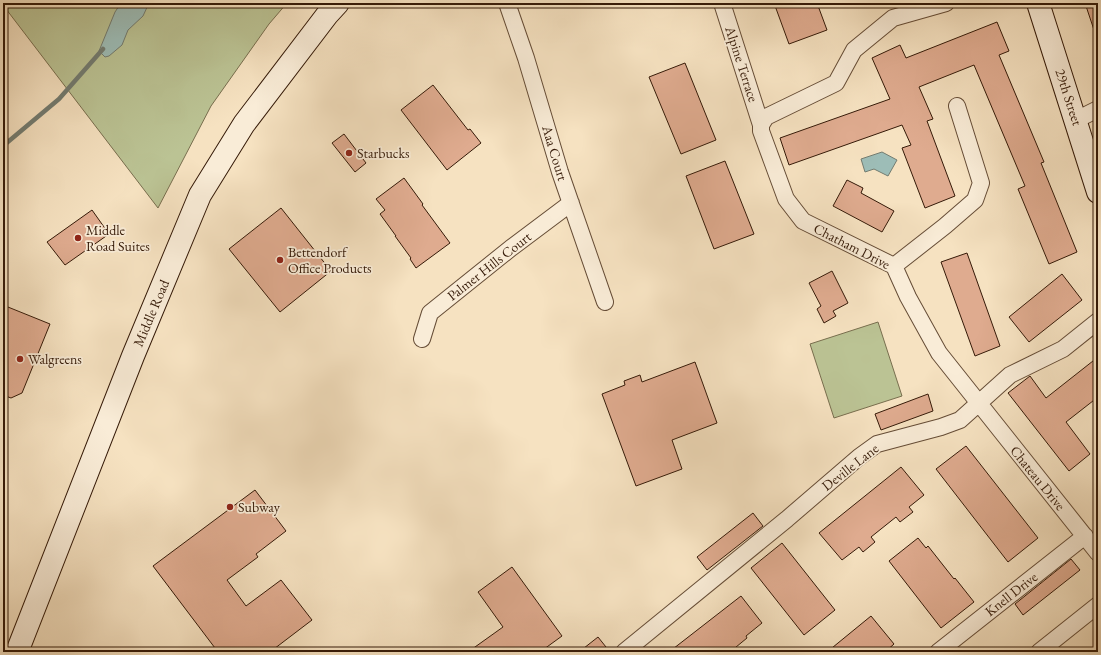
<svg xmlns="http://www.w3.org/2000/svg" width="1101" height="655" font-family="'EB Garamond',serif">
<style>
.green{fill:#bbc394;stroke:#786e4e}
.water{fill:#9dbdb7;stroke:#737c71}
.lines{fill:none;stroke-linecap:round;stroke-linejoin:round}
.stream{stroke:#737c71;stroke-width:4.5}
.building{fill:#dfab8f;stroke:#351a08}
.street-casing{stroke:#654c36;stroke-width:18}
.secondary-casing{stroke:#351a08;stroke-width:24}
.street{stroke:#f9ecd7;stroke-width:16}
.secondary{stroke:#f9ecd7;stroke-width:22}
.poi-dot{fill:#8f2418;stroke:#f9ecd7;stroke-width:1.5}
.labels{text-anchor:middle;stroke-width:3.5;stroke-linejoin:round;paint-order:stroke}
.street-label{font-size:14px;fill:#351a08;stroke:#f9ecd7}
.poi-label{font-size:14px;fill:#351a08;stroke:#f9ecd7;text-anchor:start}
</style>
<rect width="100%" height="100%" fill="#f6e2c1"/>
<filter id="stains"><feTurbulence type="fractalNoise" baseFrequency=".005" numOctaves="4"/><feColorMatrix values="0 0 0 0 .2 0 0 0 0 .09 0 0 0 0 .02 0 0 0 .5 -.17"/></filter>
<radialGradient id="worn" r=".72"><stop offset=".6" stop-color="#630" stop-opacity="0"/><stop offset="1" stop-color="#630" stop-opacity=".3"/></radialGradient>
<path class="green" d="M3,3H287L269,24L211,106L158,208L3,5Z
M878,322L902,396L834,418L810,344Z"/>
<path class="water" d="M121,3H149L143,16L128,30L122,45L109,56L105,57L99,51L115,12Z
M882,152L897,160L888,176L874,169L865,172L861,159Z"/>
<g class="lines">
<path class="stream" d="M3,146L59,99L103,49"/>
</g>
<path class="building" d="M774,3H817L827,30L789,44Z
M1085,3H1098V36H1096Z
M997,22L1009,51L999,55L1044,162L1041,163L1077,252L1049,264L1018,189L1025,186L974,65L919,87L933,119L927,121L955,196L925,208L902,148L911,145L902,125L789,165L780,138L890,99L872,58L900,45L906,58Z
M685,63L716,140L681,154L649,77Z
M433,85L468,130L470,129L481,143L447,170L401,110Z
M344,134L366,163L355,172L332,143Z
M725,161L754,234L714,249L686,176Z
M404,178L423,204L422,205L450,243L416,268L410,259L411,258L395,236H396L380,214L385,210L376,199Z
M847,180L863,188L861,193L894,211L882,232L833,206Z
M281,208L331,271L280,312L229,249Z
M92,210L109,234L65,265L47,242Z
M967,253L1000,346L975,356L941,262Z
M832,271L848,303L833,311L836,316L824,323L817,309L821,306L809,283Z
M1062,274L1082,300L1029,342L1009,317Z
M3,305L50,324L22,393L11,398L3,395Z
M1098,357V397L1066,422L1090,454L1069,471L1008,393L1030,376L1046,398Z
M695,362L717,423L672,440L682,469L636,486L602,394L625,385L624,381L640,375L642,382Z
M928,394L933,411L881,430L875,414Z
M966,446L1038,538L1008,562L936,469Z
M901,467L924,495L909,507L913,512L900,522L896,517L871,537L875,542L863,552L859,547L842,560L819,533Z
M255,490L286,531L256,554L258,557L227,580L246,606L281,580L312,620L270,652H218L153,566Z
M753,513L763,526L707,570L697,557Z
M918,538L926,548L928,546L954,579L955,578L974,602L941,628L889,561Z
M782,543L835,610L804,635L751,568Z
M1071,559L1080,570L1023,615L1015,604Z
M512,567L562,636L540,652H468L503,627L478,592Z
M741,596L762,623L746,636L747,638L730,652H669Z
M871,616L894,644L885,652H827Z
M598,637L610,652H579Z"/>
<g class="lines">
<g class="street-casing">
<path id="street" d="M507,3L526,58L560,172L605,302
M722,3L761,125V131L786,199L803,221L894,266L908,297L939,353L1098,553
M1076,120L1098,109
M761,125L766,117L836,83L854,50L893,18L946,3
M894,266L945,226L975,200L981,183L957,106
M422,339L430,313L511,248L571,203
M624,652L787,519L859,457L877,444L941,427L960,420L1010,375L1063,349L1098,321
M938,652L1085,536
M1039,652L1098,605"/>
</g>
<g class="secondary-casing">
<path id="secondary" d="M1038,3L1098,192
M17,652L133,356L200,195L244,124L327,15L338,3"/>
</g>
<use href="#street" class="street"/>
<use href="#secondary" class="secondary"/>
</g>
<g class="poi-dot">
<circle cx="349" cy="153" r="4"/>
<circle cx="78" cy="238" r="4"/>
<circle cx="280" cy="260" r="4"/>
<circle cx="20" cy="359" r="4"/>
<circle cx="230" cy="507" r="4"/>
</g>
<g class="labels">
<g class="street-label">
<text transform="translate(742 64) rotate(72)" y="5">Alpine Terrace</text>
<text transform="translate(1069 97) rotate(72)" y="5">29th Street</text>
<text transform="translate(555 153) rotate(73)" y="5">Aaa Court</text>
<text transform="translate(852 246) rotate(27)" y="5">Chatham Drive</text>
<text transform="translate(489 266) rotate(-38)" y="5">Palmer Hills Court</text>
<text transform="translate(151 313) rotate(-67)" y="5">Middle Road</text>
<text transform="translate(850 467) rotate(-38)" y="5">Deville Lane</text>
<text transform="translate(1038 478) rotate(51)" y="5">Chateau Drive</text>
<text transform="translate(1011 594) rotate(-38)" y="5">Knell Drive</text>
</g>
<g class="poi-label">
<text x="357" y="158">Starbucks</text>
<text x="86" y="235">Middle<tspan x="86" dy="16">Road Suites</tspan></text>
<text x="288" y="257">Bettendorf<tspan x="288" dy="16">Office Products</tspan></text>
<text x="28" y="364">Walgreens</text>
<text x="238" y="512">Subway</text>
</g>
</g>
<rect width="1101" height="655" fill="none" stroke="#f6e2c1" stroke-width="16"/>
<rect x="4" y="4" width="1093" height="647" fill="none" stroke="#351a08" stroke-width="2"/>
<rect x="8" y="8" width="1085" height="639" fill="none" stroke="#351a08"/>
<rect width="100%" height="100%" filter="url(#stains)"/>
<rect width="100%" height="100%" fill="url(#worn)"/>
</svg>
